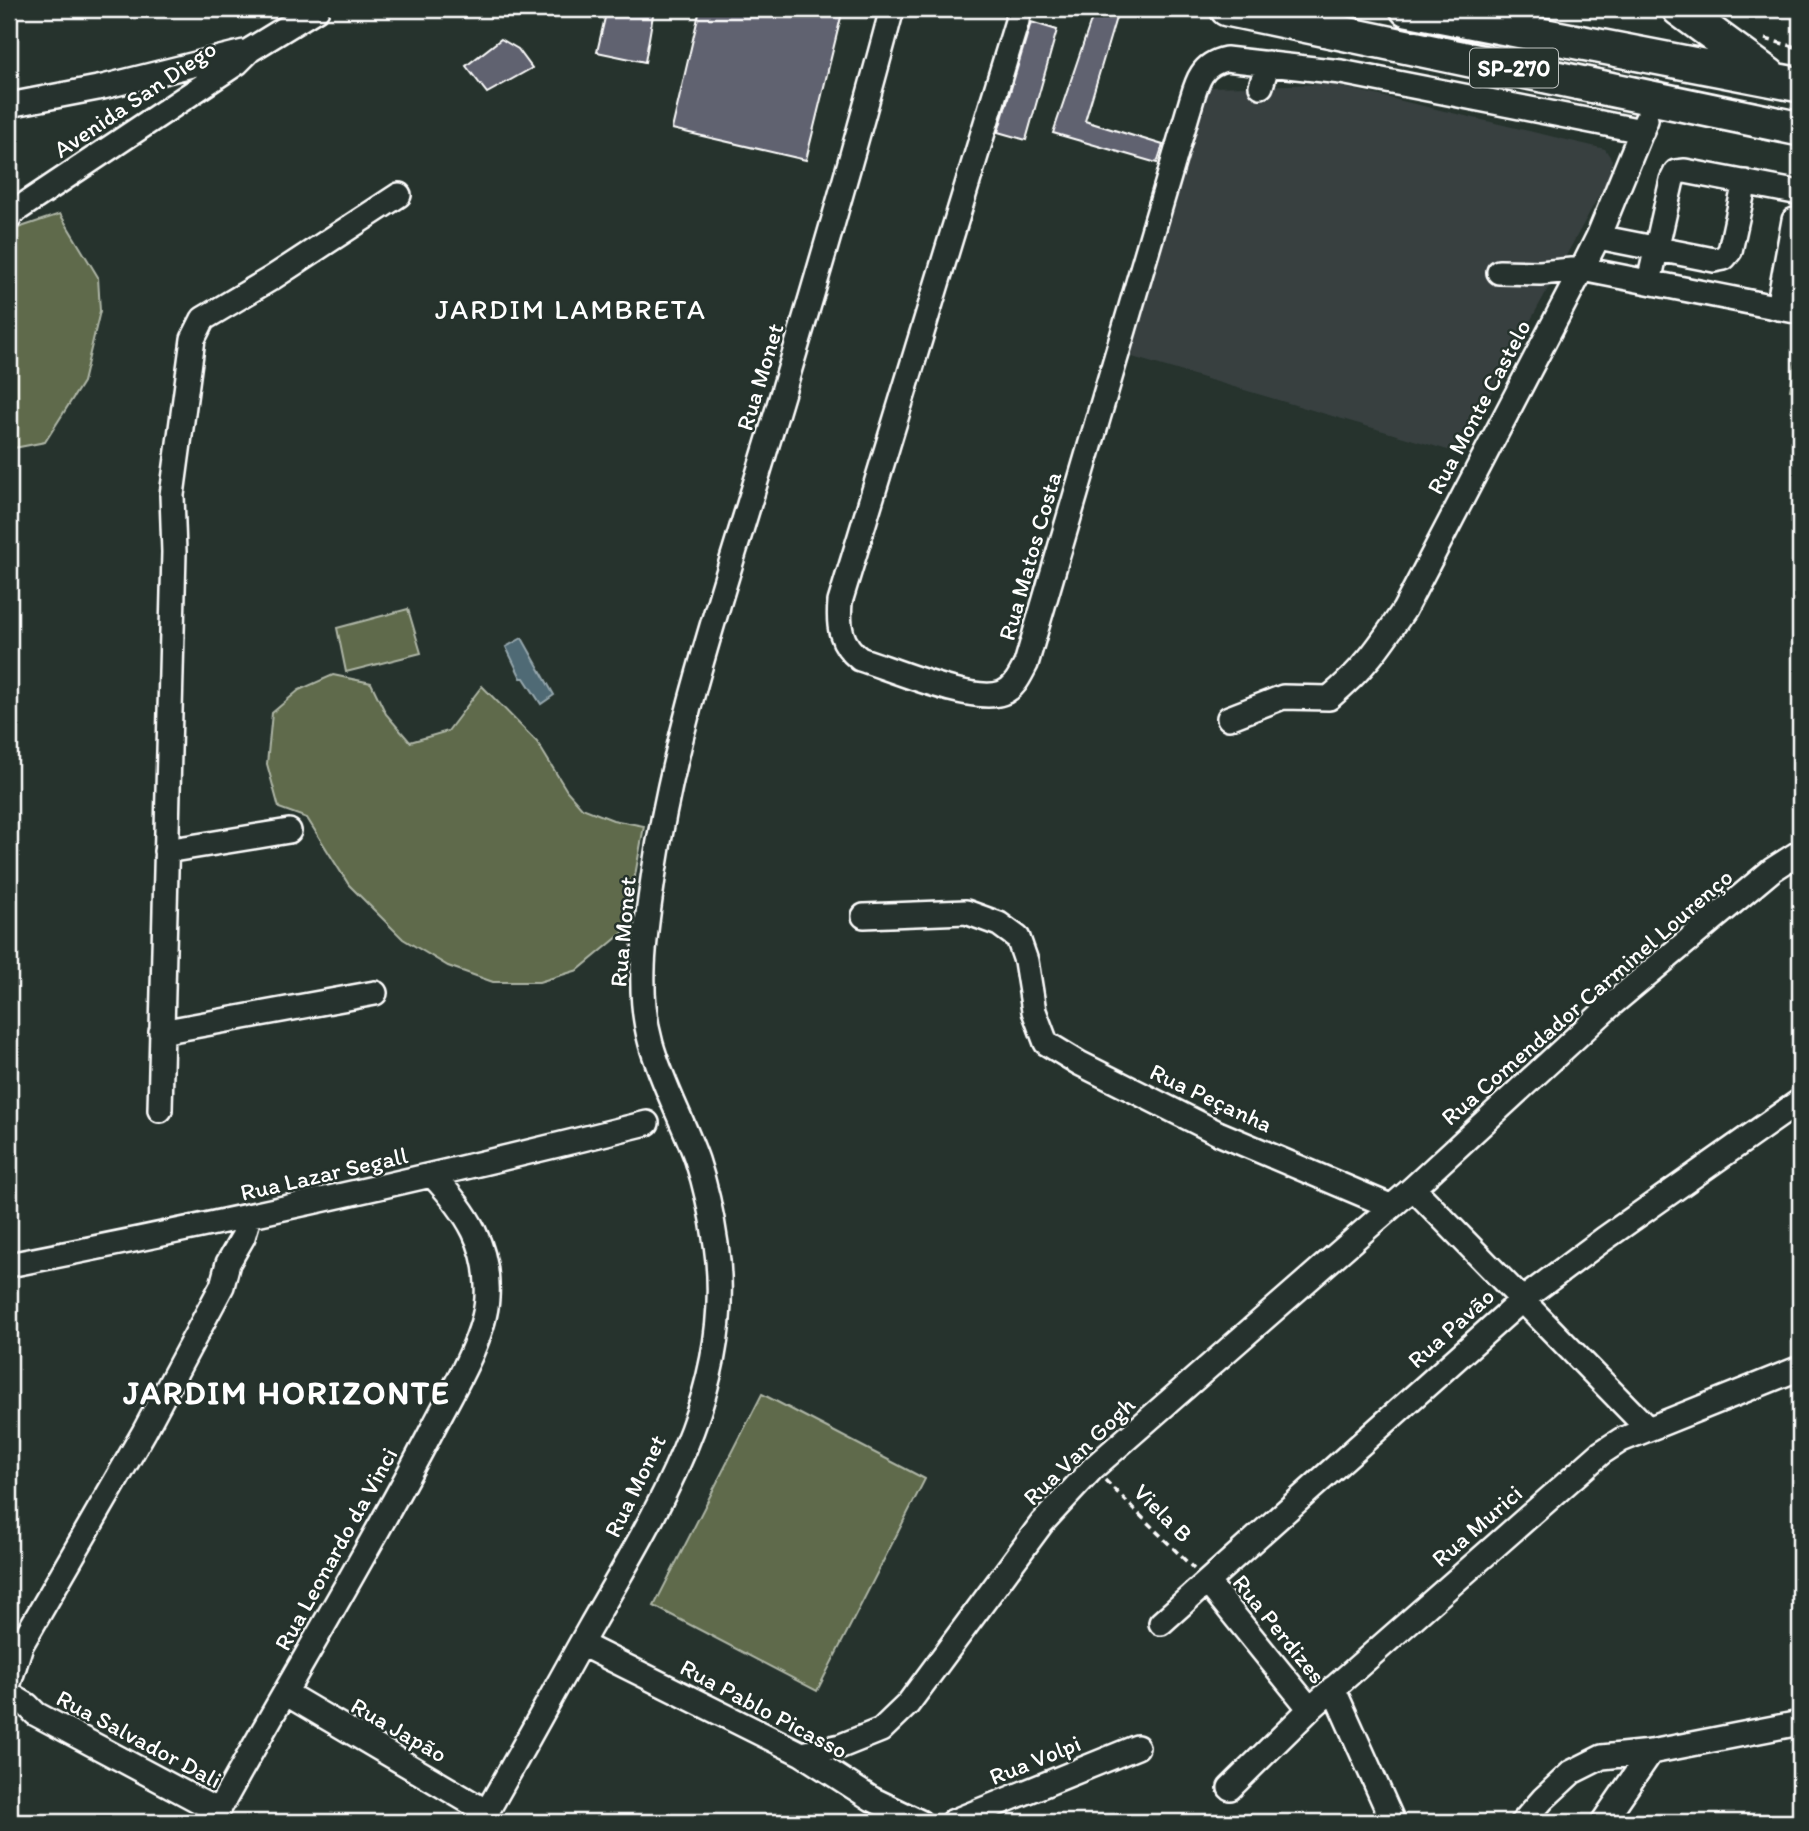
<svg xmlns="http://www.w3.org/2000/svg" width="1809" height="1831" font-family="Itim,sans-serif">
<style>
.built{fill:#384141}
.green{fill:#5e6b4c;stroke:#aeb5a6;stroke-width:2}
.water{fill:#4f6a74;stroke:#95a6ac;stroke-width:2}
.building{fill:#61626f;stroke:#fff;stroke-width:2}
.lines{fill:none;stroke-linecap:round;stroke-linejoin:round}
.minor-casing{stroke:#fff;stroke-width:28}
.highway-casing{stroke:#fff;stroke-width:38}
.path{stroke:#fff;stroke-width:3.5;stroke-dasharray:7 5;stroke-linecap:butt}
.minor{stroke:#26332d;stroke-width:23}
.highway{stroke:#26332d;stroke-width:33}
.labels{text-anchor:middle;stroke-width:5;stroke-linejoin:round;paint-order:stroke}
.shield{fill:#26332d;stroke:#bec2c0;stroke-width:2}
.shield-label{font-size:23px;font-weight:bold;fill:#fff}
.street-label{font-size:24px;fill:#fff;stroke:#26332d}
.quarter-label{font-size:28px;letter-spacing:2px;fill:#fff;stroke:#26332d}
.district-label{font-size:32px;font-weight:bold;letter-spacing:2px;fill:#fff;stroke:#26332d}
</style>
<rect width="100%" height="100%" fill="#26332d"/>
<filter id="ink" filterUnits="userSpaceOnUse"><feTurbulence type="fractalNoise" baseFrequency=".0143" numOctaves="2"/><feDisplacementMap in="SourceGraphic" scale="14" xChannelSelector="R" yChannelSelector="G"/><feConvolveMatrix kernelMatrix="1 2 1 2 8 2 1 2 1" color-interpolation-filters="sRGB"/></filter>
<g filter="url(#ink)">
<path class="built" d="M1330,84L1605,149L1612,160L1609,177L1458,453L1129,356L1209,87Z"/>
<path class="green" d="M60,214L98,277L100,311L83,382L45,442L9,449V231Z
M1799,343L1800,344V392L1790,390Z
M408,609L421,653L346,672L337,628Z
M333,675L371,683L386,714L410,742L448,731L482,686L537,742L567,791L582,808L613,820L644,826L625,931L578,970L539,982H493L448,966L403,939L349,885L307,818L279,808L267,764L272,713L299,690Z
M762,1394L925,1479L817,1691L654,1606Z"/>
<path class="water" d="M522,638L554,695L541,704L524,678H521L506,647Z"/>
<path class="building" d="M607,9H654L645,62L597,52Z
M700,9H843L806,160L672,129Z
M1095,9L1118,11L1085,121L1163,145L1157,163L1053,133Z
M1031,22L1057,30L1026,140L998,132Z
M501,39L518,49L532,68L487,93L466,66Z"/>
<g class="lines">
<g class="minor-casing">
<path id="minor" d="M1015,9L1018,12L1017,21L840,602C838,626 840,644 860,659C892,669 973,704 1002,693C1015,688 1020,675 1026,664L1188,112C1196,88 1197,65 1226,59L1341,72L1642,131
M1261,86L1268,63
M9,105L103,87L244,52
M9,218L12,213L237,63L250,50L317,9
M1598,237L1714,260L1724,258L1730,251L1745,182
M1499,272L1540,273L1582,269L1800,312
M1649,282L1672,180L1676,172L1685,171L1800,193
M1778,308L1794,220L1800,221
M1229,718L1283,697L1329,698C1364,669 1379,647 1404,610L1582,269L1598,237L1646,120
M166,851L289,831
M864,916L966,912L999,924L1018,938L1026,961L1034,1011L1046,1043L1079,1063L1218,1133L1390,1206
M161,1032L375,993
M160,1110L174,552L172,495L193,339L203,319L272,278L399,195
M1413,1188L1648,1429
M9,1265C223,1223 436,1176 647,1123
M1208,1583L1310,1709
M1161,1623L1522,1300L1604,1239L1800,1101
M581,1644L802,1754L872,1799L920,1822
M9,1683L21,1645L144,1432L222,1286L228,1263L243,1237L249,1217
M1333,1688L1393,1822
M285,1693L487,1812
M9,1694L27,1705L36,1714L218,1811
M802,1754L841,1746L881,1730L908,1704L1042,1523L1093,1468L1413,1188L1611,1005L1772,870L1800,852
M1230,1788L1310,1709L1601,1453L1621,1440L1800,1368
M212,1822C283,1692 361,1566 430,1434C449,1396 485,1339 487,1298C490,1246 467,1212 433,1176
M481,1822C518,1758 553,1693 589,1629C657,1510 737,1388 716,1244C712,1216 706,1187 697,1160C683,1121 662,1083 651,1044C635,988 646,927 654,872C674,738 717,610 756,481C804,324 850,167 892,9
M952,1822L1137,1747
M1523,1822L1543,1799L1572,1772L1602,1757L1651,1752L1800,1723
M1603,1822L1651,1752"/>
</g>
<g class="highway-casing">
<path id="highway" d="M1227,9L1800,129
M1407,9L1800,85
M1679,9L1769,75"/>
</g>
<path class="path" d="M1765,39L1800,48
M1105,1480L1194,1569"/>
<use href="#minor" class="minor"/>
<use href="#highway" class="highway"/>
</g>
</g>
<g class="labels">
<rect class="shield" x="1470" y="48.5" width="88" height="39" rx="5"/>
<g class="shield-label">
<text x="1514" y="76">SP-270</text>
</g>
<g class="street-label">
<text transform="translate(135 99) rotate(-34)" y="8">Avenida San Diego</text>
<text transform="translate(760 377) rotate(-73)" y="8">Rua Monet</text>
<text transform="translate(1479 407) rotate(-62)" y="8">Rua Monte Castelo</text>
<text transform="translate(1030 556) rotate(-74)" y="8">Rua Matos Costa</text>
<text transform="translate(623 932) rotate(-85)" y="8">Rua Monet</text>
<text transform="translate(1587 997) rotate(-41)" y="8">Rua Comendador Carminel Lourenço</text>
<text transform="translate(1211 1098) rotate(25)" y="8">Rua Peçanha</text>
<text transform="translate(324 1174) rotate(-13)" y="8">Rua Lazar Segall</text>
<text transform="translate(1451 1328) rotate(-42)" y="8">Rua Pavão</text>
<text transform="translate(1079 1451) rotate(-44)" y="8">Rua Van Gogh</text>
<text transform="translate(635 1486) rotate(-64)" y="8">Rua Monet</text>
<text transform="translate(1163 1513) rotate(45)" y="8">Viela B</text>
<text transform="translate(1477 1526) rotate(-41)" y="8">Rua Murici</text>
<text transform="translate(336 1549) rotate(-61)" y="8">Rua Leonardo da Vinci</text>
<text transform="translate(1279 1629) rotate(51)" y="8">Rua Perdizes</text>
<text transform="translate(764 1709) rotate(28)" y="8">Rua Pablo Picasso</text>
<text transform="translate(399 1730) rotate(30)" y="8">Rua Japão</text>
<text transform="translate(139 1739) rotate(28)" y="8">Rua Salvador Dali</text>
<text transform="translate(1035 1760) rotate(-22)" y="8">Rua Volpi</text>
</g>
<g class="quarter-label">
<text x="571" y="319">JARDIM LAMBRETA</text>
</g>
<g class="district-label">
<text x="287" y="1404">JARDIM HORIZONTE</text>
</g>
</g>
<rect width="1809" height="1831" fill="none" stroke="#26332d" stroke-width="35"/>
<rect x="18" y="18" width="1774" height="1796" fill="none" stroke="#fff" stroke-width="2.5" filter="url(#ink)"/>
</svg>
